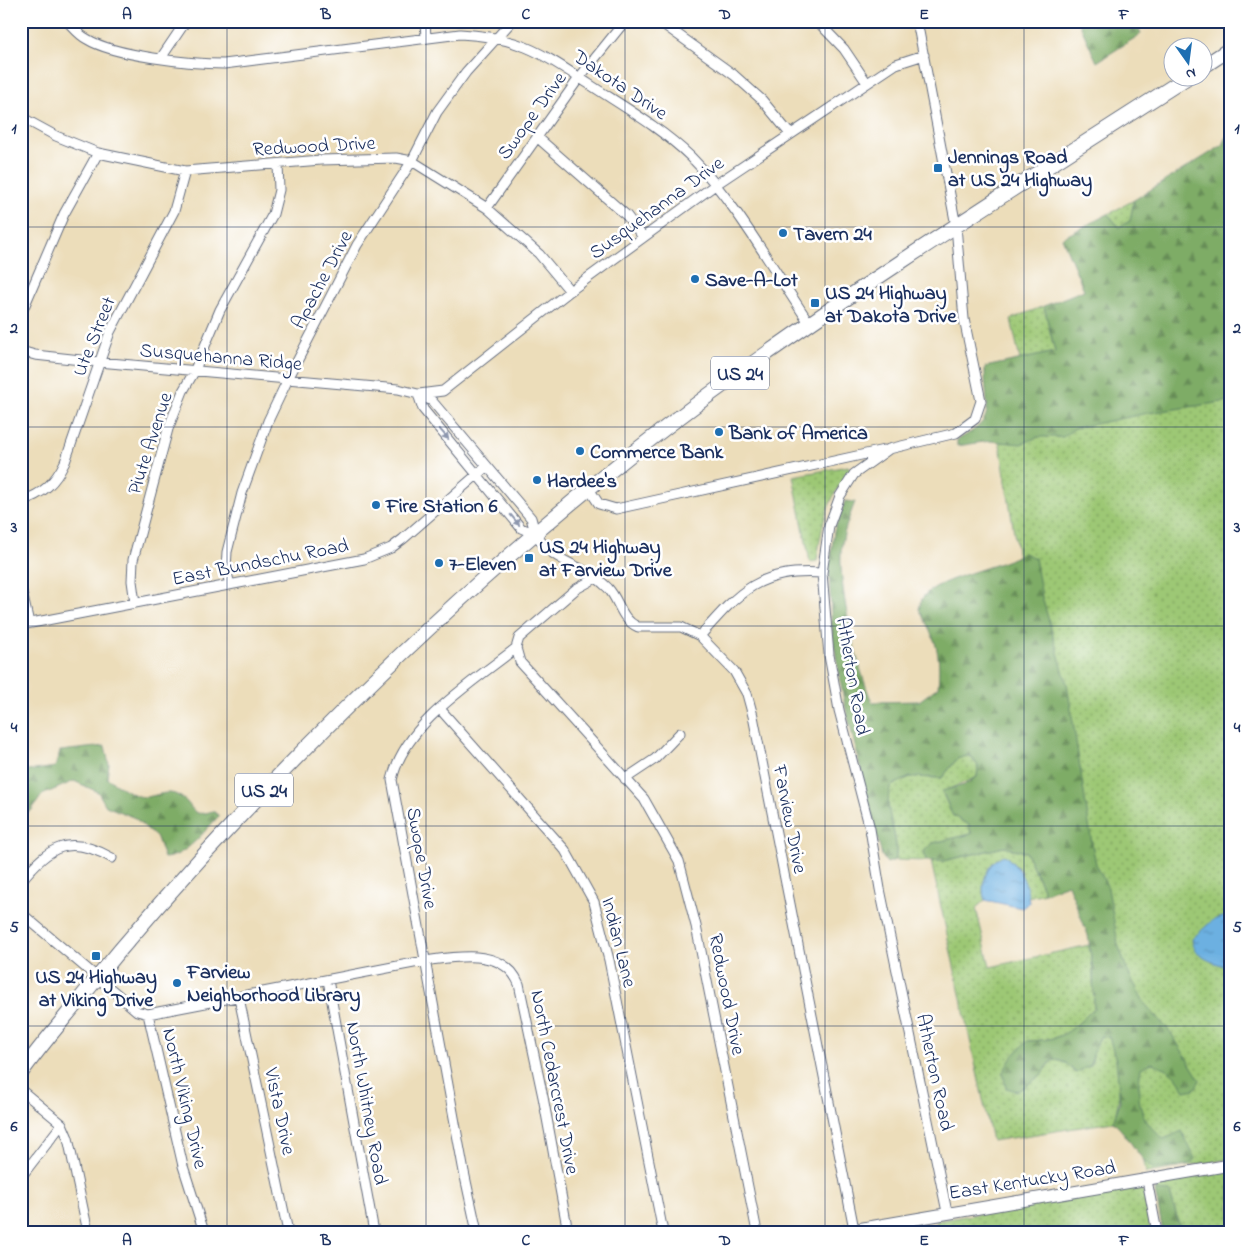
<svg xmlns="http://www.w3.org/2000/svg" width="1251" height="1253" font-family="'Indie Flower',sans-serif">
<style>
.grass{fill:url(#grass-dots);stroke:#5c7c69}
.forest{fill:url(#forest-firs);stroke:#4c6e62}
.water{fill:url(#water-ripples);stroke:#4470a0}
.lines{fill:none;stroke-linecap:round;stroke-linejoin:round}
.minor-casing{stroke:#646c7e;stroke-width:11}
.major-casing{stroke:#646c7e;stroke-width:13}
.highway-casing{stroke:#646c7e;stroke-width:16}
.minor{stroke:#fff;stroke-width:9}
.major{stroke:#fff;stroke-width:11}
.highway{stroke:#fff;stroke-width:14}
.oneway{fill:#8d97ae}
.grid{fill:none;stroke:#1b2f5e;stroke-width:1;stroke-opacity:0.55}
.poi-dot{fill:#1f6fb2;stroke:#fff;stroke-width:2}
.labels{text-anchor:middle;stroke-width:5;stroke-linejoin:round;paint-order:stroke}
.shield{fill:#fff;stroke:#5f6d8e;stroke-width:1}
.shield-label{font-size:19px;font-weight:bold;fill:#1b2f5e}
.street-label{font-size:20px;fill:#1b2f5e;stroke:#fff}
.poi-label{font-size:20px;font-weight:bold;fill:#1b2f5e;stroke:#fff;text-anchor:start}
.neatline{fill:none;stroke:#1b2f5e;stroke-width:2}
.grid-label{font-size:16px;text-anchor:middle;font-weight:bold;fill:#1b2f5e}
</style>
<defs>
<pattern id="grass-dots" width="8" height="8" patternUnits="userSpaceOnUse" patternTransform="scale(1.25)"><rect width="8" height="8" fill="#9dc874"/><path d="M2 2h.1M6 6h.1" fill="none" stroke="#7fa362" stroke-width="1.8" stroke-linecap="round"/></pattern>
<pattern id="forest-firs" width="22" height="20" patternUnits="userSpaceOnUse" patternTransform="scale(1.25)"><rect width="22" height="20" fill="#7eac66"/><path d="M5 1l3.5 6h-7zM16 11l3.5 6h-7z" fill="#668c57"/></pattern>
<pattern id="water-ripples" width="26" height="14" patternUnits="userSpaceOnUse" patternTransform="scale(1.25)"><rect width="26" height="14" fill="#6cb0e1"/><path d="M2 4q2-2 4 0t4 0M15 11q2-2 4 0t4 0" fill="none" stroke="#5890ba"/></pattern>
</defs>
<rect width="100%" height="100%" fill="#fff"/>
<filter id="ink" filterUnits="userSpaceOnUse"><feTurbulence type="fractalNoise" baseFrequency=".02" numOctaves="2"/><feDisplacementMap in="SourceGraphic" scale="10" xChannelSelector="R" yChannelSelector="G"/><feConvolveMatrix kernelMatrix="1 2 1 2 8 2 1 2 1" color-interpolation-filters="sRGB"/></filter>
<filter id="wash" filterUnits="userSpaceOnUse"><feTurbulence type="fractalNoise" baseFrequency=".0096" numOctaves="4" result="noise"/><feDisplacementMap in="SourceGraphic" scale="20" xChannelSelector="R" yChannelSelector="G"/><feGaussianBlur stdDeviation="1.12" result="paint"/><feColorMatrix in="noise" values="0 0 0 0 0 0 0 0 0 0 0 0 0 0 0 0 0 1.4 0 .05"/><feComposite in="paint" operator="in"/></filter>
<g filter="url(#wash)">
<rect width="100%" height="100%" fill="#ecddba"/>
<path class="grass" d="M1134,200L1130,221L1119,227L1108,214Z
M1044,306L1055,352L1020,360L1011,319Z
M1230,389V1159L1146,1173L1107,950L1051,767L999,438Z
M848,466L852,470C826,499 822,524 817,561L810,562L793,476Z
M969,755L978,766L977,777L942,792L953,816L970,825L971,834L933,843L925,851L926,861L895,860C901,836 881,810 890,786L910,777L942,778L957,759Z
M1004,847L1026,852L1045,893L1028,897L1020,870L1005,855C988,861 979,885 985,900L976,908L990,967L1089,945L1093,970L1094,1008C1069,1033 1063,1040 1027,1041L1040,1076L1053,1059L1066,1063L1075,1073L1091,1065L1095,1046L1101,1036L1110,1037C1119,1068 1124,1091 1113,1122L992,1141L931,861H943Z
M1230,1171V1232H1181L1170,1193L1155,1191L1159,1183Z
M1128,1188H1138L1144,1192L1151,1232H939L936,1221Z"/>
<path class="forest" d="M1078,21H1136L1141,34L1097,62Z
M1230,130V401L1148,413L1075,428L1063,437H1038L1021,444L990,441L957,446V440C1000,418 984,409 985,367L1055,352L1044,306L1084,290L1062,238L1108,214L1119,227L1130,221L1134,200L1223,145Z
M845,501L855,502C849,518 842,535 841,553C839,590 857,668 872,702L919,701L938,687C941,650 936,641 919,609C920,606 921,600 923,597C937,578 1000,567 1024,553L1035,558L1042,597L1067,684L1092,844L1096,864L1108,888L1118,944L1127,970L1145,1004L1171,1033L1200,1080L1195,1089L1185,1091C1175,1073 1171,1070 1152,1063L1141,1068C1136,1100 1138,1119 1164,1139L1182,1131L1195,1159L1188,1165L1154,1169C1136,1157 1130,1136 1113,1122L1120,1101L1116,1060L1109,1037L1101,1036L1095,1046L1091,1065L1076,1073L1066,1063L1053,1059L1040,1076L1018,1091L1006,1088L1003,1072L1012,1057L1027,1041C1063,1040 1069,1033 1094,1008L1093,970L1088,935L1068,884L1045,893L1026,852L1004,847L943,861H926L924,851L933,843L971,834L969,825L953,816L942,791L964,785L977,777L978,766L970,755L957,759L942,778L910,777L891,786C881,810 901,836 895,860L887,863L882,856L844,701L832,633L829,572L834,531Z
M105,746L109,764L107,778C117,784 133,797 145,797C157,796 168,789 179,796C196,805 188,819 213,811L219,816C204,831 186,857 164,858L157,838L135,818L106,806L98,792L74,781L42,795L31,811L21,814V772L55,767L60,751Z
M1155,1191L1170,1192L1181,1232H1163Z"/>
<path class="water" d="M1004,855C1021,869 1027,882 1029,903L1022,908L985,900C979,885 988,861 1004,855Z
M1230,915V969C1214,961 1195,960 1192,939L1213,920Z"/>
</g>
<g filter="url(#ink)">
<g class="lines">
<g class="minor-casing">
<path id="minor" d="M67,21C73,27 79,35 87,39C114,56 191,64 224,64L460,34C520,37 541,53 589,84C624,107 661,128 691,157C735,201 774,271 810,324
M425,21L426,38
M659,21L734,75L762,100L790,134
M817,21L844,49L867,83
M917,21L956,226L964,319L981,401L975,419L956,433L889,449L854,474L840,496L829,526L822,573L829,655L839,710L870,829L880,889L947,1212
M161,58L186,21
M21,117L56,136L98,153L185,171L321,160L396,158L412,161L487,208L539,254L570,291
M537,137L627,216L643,237
M487,208L579,78L625,21
M21,314L64,214L98,153
M21,351L35,355L99,362L398,389L418,394L432,401L531,518C541,565 580,559 608,588C620,601 620,619 638,627H681L700,636L734,671L747,694L753,716L854,1229
M418,394L423,409L521,528L535,534
M419,394L443,391L570,291L715,185L896,64L924,55
M589,489L599,504L616,509L884,450
M21,501C43,494 55,483 65,462L110,332L174,211L185,171
M230,585L226,569L227,552L242,493L268,421L288,379L357,245L412,161L437,112L466,72L512,21
M21,588L29,623
M135,603L132,581L133,560L168,429L183,391L194,372L220,310L273,214L279,190L278,164
M21,625L364,559L391,548L403,539L487,466
M700,636C740,591 759,569 822,573
M516,648L520,662L644,799L679,861L696,926L757,1232
M440,709L565,850L594,902L609,960L663,1232
M625,779L655,759L680,733
M21,881C49,846 69,834 112,858
M21,913L137,1011L148,1014L424,961C456,957 504,947 519,984L543,1097L568,1232
M328,980L374,1232
M239,998L288,1232
M148,1014L183,1166L204,1232
M21,1090L62,1124L68,1138L88,1232
M21,1177L62,1124
M1147,1180L1157,1232
M477,1232L464,1172L392,780C404,724 473,682 516,648L519,638L576,589L596,578"/>
</g>
<g class="major-casing">
<path id="major" d="M840,1232L1230,1165"/>
</g>
<g class="highway-casing">
<path id="highway" d="M1204,66L1230,49
M21,1073C40,1046 63,1020 84,994C134,932 187,872 242,814C386,662 540,519 709,395C863,282 1026,181 1186,78"/>
</g>
<use href="#minor" class="minor"/>
<use href="#major" class="major"/>
<use href="#highway" class="highway"/>
</g>
<defs><path id="oneway-solid" d="M-6-.8H1V-3.2L6.5 0L1 3.2V.8H-6Z" transform="scale(1.25)"/></defs>
<g class="oneway">
<use href="#oneway-solid" transform="translate(444 434) rotate(49)"/>
<use href="#oneway-solid" transform="translate(515 520) rotate(50)"/>
</g>
</g>
<path class="grid" d="M227,21V1232M426,21V1232M625,21V1232M825,21V1232M1024,21V1232M21,227H1230M21,427H1230M21,626H1230M21,826H1230M21,1026H1230"/>
<g class="poi-dot">
<rect x="933" y="163" width="10" height="10" rx="2.5"/>
<circle cx="783" cy="233" r="5"/>
<circle cx="695" cy="279" r="5"/>
<rect x="810" y="298" width="10" height="10" rx="2.5"/>
<circle cx="719" cy="432" r="5"/>
<circle cx="580" cy="451" r="5"/>
<circle cx="537" cy="480" r="5"/>
<circle cx="376" cy="505" r="5"/>
<rect x="524" y="553" width="10" height="10" rx="2.5"/>
<circle cx="439" cy="563" r="5"/>
<rect x="91" y="951" width="10" height="10" rx="2.5"/>
<circle cx="177" cy="983" r="5"/>
</g>
<g class="labels">
<g class="shield">
<rect x="711" y="356.5" width="58" height="33" rx="4"/>
<rect x="235" y="773.5" width="58" height="33" rx="4"/>
</g>
<g class="shield-label">
<text x="740" y="380">US 24</text>
<text x="264" y="797">US 24</text>
</g>
<g class="street-label">
<text transform="translate(621 84) rotate(34)" y="7">Dakota Drive</text>
<text transform="translate(531 115) rotate(-54)" y="7">Swope Drive</text>
<text transform="translate(314 145) rotate(-3)" y="7">Redwood Drive</text>
<text transform="translate(656 207) rotate(-36)" y="7">Susquehanna Drive</text>
<text transform="translate(321 279) rotate(-62)" y="7">Apache Drive</text>
<text transform="translate(93 336) rotate(-68)" y="7">Ute Street</text>
<text transform="translate(221 356) rotate(5)" y="7">Susquehanna Ridge</text>
<text transform="translate(149 443) rotate(-72)" y="7">Piute Avenue</text>
<text transform="translate(260 561) rotate(-11)" y="7">East Bundschu Road</text>
<text transform="translate(854 676) rotate(80)" y="7">Atherton Road</text>
<text transform="translate(791 819) rotate(79)" y="7">Farview Drive</text>
<text transform="translate(423 858) rotate(80)" y="7">Swope Drive</text>
<text transform="translate(620 942) rotate(76)" y="7">Indian Lane</text>
<text transform="translate(728 994) rotate(79)" y="7">Redwood Drive</text>
<text transform="translate(936 1072) rotate(78)" y="7">Atherton Road</text>
<text transform="translate(556 1082) rotate(79)" y="7">North Cedarcrest Drive</text>
<text transform="translate(186 1098) rotate(77)" y="7">North Viking Drive</text>
<text transform="translate(368 1103) rotate(80)" y="7">North Whitney Road</text>
<text transform="translate(281 1111) rotate(78)" y="7">Vista Drive</text>
<text transform="translate(1032 1179) rotate(-9)" y="7">East Kentucky Road</text>
</g>
<g class="poi-label">
<text x="948" y="163">Jennings Road<tspan x="948" dy="23">at US 24 Highway</tspan></text>
<text x="793" y="240">Tavern 24</text>
<text x="705" y="286">Save-A-Lot</text>
<text x="825" y="299">US 24 Highway<tspan x="825" dy="23">at Dakota Drive</tspan></text>
<text x="729" y="439">Bank of America</text>
<text x="590" y="458">Commerce Bank</text>
<text x="547" y="487">Hardee's</text>
<text x="386" y="512">Fire Station 6</text>
<text x="539" y="553">US 24 Highway<tspan x="539" dy="23">at Farview Drive</tspan></text>
<text x="449" y="570">7-Eleven</text>
<text x="187" y="978">Farview<tspan x="187" dy="23">Neighborhood Library</tspan></text>
<text x="96" y="983" text-anchor="middle">US 24 Highway<tspan x="96" dy="23">at Viking Drive</tspan></text>
</g>
</g>
<rect width="1251" height="1253" fill="none" stroke="#fff" stroke-width="55"/>
<g transform="translate(1188 62) rotate(166)"><circle r="24" fill="#ffffff" stroke="#a4acbf"/>
<path d="M0-4L9 19L0 12L-9 19Z" fill="#1f6fb2"/>
<text y="-8" font-size="14" font-weight="bold" text-anchor="middle" fill="#1b2f5e">N</text>
</g>
<rect x="28" y="28" width="1196" height="1198" class="neatline"/>
<g class="grid-label">
<text x="127" y="19">A</text>
<text x="326" y="19">B</text>
<text x="526" y="19">C</text>
<text x="725" y="19">D</text>
<text x="924" y="19">E</text>
<text x="1124" y="19">F</text>
<text x="14" y="133">1</text>
<text x="1237" y="133">1</text>
<text x="14" y="333">2</text>
<text x="1237" y="333">2</text>
<text x="14" y="532">3</text>
<text x="1237" y="532">3</text>
<text x="14" y="732">4</text>
<text x="1237" y="732">4</text>
<text x="14" y="932">5</text>
<text x="1237" y="932">5</text>
<text x="14" y="1131">6</text>
<text x="1237" y="1131">6</text>
<text x="127" y="1245">A</text>
<text x="326" y="1245">B</text>
<text x="526" y="1245">C</text>
<text x="725" y="1245">D</text>
<text x="924" y="1245">E</text>
<text x="1124" y="1245">F</text>
</g>
</svg>
